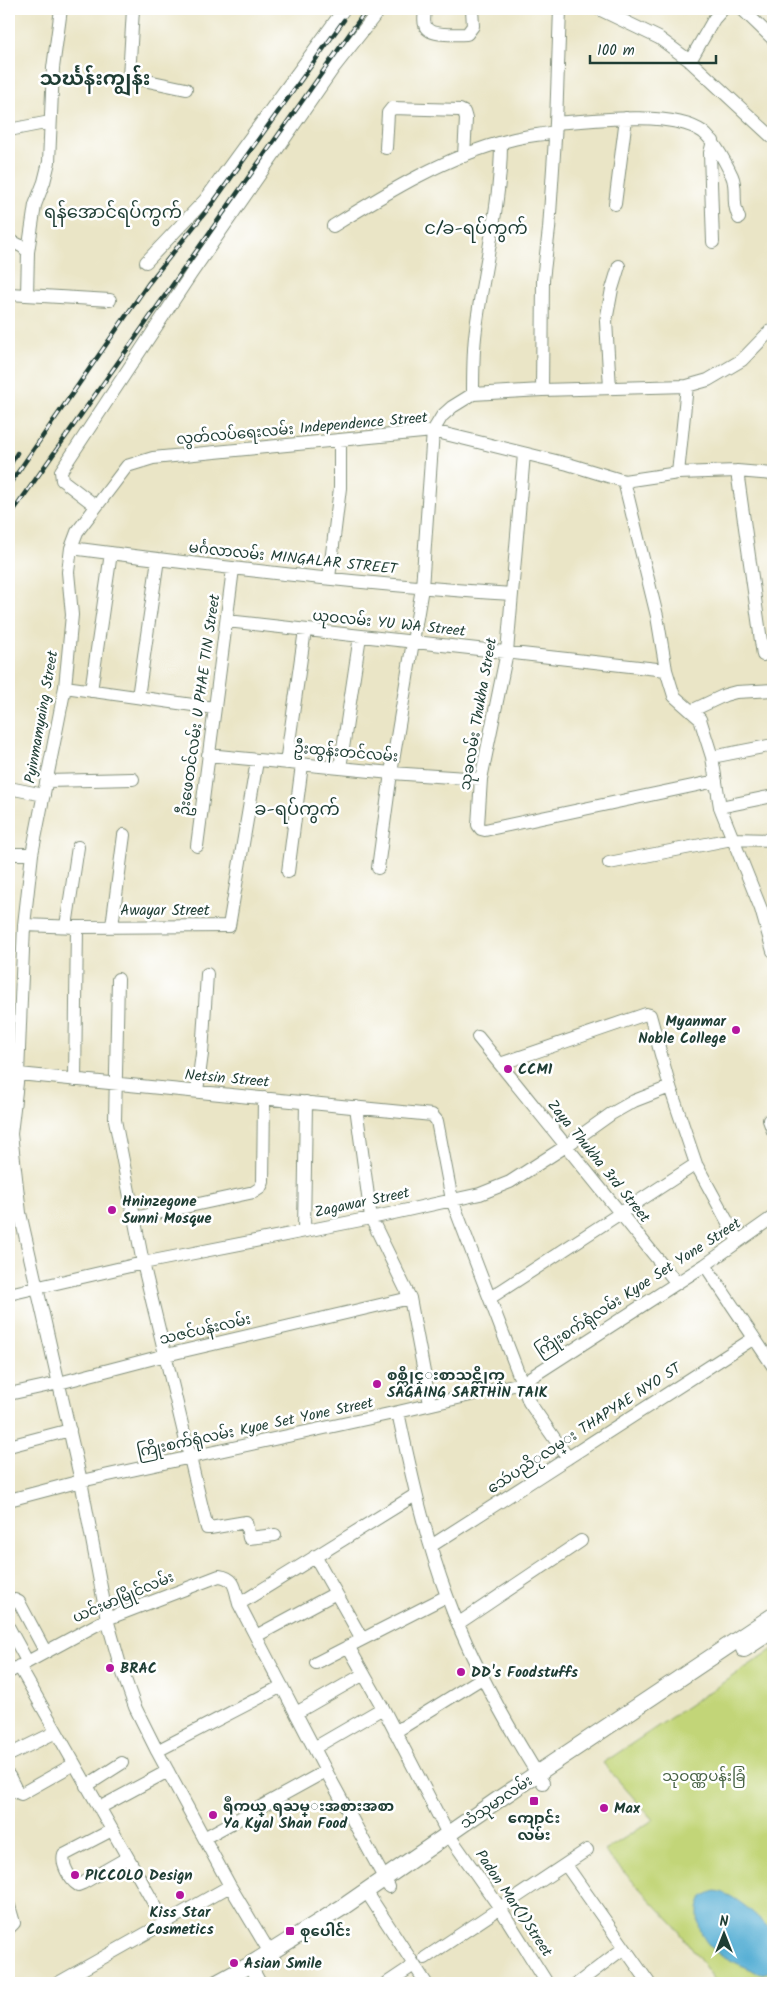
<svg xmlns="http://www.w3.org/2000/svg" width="782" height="1992" font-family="Kalam,'Noto Sans Myanmar',sans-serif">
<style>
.green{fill:#c2d578;stroke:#708956}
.water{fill:#56afd4;stroke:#3a7684}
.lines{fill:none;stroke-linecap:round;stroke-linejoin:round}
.minor-casing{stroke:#84917d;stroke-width:14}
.major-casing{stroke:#84917d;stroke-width:18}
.minor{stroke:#fff;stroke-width:12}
.major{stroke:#fff;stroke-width:16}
.rail-casing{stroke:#1f3d34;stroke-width:4.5}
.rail{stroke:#fff;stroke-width:2.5;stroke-dasharray:8;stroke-linecap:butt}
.poi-dot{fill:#b5179e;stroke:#fff;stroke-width:2}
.labels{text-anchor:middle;stroke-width:5;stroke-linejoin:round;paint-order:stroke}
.street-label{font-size:15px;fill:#1f3d34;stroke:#fff}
.poi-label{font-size:15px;font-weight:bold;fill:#1f3d34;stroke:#fff;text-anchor:start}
.park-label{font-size:15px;fill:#486345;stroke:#fff}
.quarter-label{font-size:18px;fill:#1f3d34;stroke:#fff}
.district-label{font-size:20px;font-weight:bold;fill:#1f3d34;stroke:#fff}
</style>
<rect width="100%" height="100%" fill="#fff"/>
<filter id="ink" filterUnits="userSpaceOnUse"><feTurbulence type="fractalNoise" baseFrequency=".02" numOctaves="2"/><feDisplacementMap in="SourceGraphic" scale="10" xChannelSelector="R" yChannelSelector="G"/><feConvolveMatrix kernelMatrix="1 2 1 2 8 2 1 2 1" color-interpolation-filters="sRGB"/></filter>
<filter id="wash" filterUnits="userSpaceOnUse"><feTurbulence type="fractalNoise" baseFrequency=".0096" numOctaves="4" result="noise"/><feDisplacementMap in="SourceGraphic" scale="20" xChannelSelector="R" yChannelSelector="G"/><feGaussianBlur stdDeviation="1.12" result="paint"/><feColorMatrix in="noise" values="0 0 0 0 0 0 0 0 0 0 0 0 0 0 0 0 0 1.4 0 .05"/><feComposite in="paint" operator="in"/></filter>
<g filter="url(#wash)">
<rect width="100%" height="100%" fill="#eae5c6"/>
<path class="green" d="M773,1649V1983H717L675,1926L604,1851L653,1820L603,1763Z"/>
<path class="water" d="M715,1891C735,1893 759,1918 773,1932L772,1971L761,1974C732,1960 697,1952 698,1913C698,1899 702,1896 715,1891Z"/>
</g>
<g filter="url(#ink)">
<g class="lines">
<g class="minor-casing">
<path id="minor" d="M133,9L129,77L186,89
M425,9C425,13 423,21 425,25C428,37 457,34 467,34L473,26L472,9
M599,9L659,38L690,61L773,138
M742,9L773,39
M690,61L714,19L723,9
M556,123C592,120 673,110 703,132C716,143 725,161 732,176C736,185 734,194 735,203C735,208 737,213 739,218
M9,130L50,122
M713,141L710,153L713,242
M386,148L388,113L392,108L460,110L464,112L466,119L464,156
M615,204L626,118
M333,226C388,192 446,156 510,140C524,136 540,135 555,132
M9,240L23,247L28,252L27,295
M28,252L35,205L44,182L49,162L53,68L61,9
M146,262L205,200L344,9
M9,294L110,300
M610,388L606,321L612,289L619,266
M542,390L543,280L549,229L556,123L560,9
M473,394C473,375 473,356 475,337C482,272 501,208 501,143
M524,454L507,652L481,779L478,825L481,829L485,830L716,781
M737,471L763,655
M678,473L687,386
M624,481L657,616L666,670L674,696L700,719L712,757L720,807L761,909L773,951
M96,506L62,480L61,471L191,274L332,70L380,9
M71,548C218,567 365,585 512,594
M329,578L340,488V440
M227,621L666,670
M65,687L214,708
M91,691L111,553
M138,697L158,559
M691,711L725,695L736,692L773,690
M208,755L391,773L481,779
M712,757L773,745
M286,763L305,630
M340,768L360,636
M47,781L133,779
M9,788L44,795
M720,807L773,796
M197,846L233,569
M9,854H32
M609,863L732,839L773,840
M378,868L391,773L422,588L433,431L442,416L452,407L473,394L542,390L687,386L708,380L742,360L773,328
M288,872L302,765
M24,925L77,927L229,926L257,761
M66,926L78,847
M112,926L124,835
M118,979L115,1120L143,1263L206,1524L207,1528H210L246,1522L249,1538L275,1535
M478,1037L676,1282
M500,1064L646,1014L650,1015L670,1087L696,1164L738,1241
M9,1073L432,1115L437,1121L452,1200L522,1383L529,1402L568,1458
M75,1080L77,927
M197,1091L202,1054L207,974
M356,1107L371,1218L410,1298L430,1404
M769,1120L773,1131
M134,1218L254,1192L260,1188L263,1182L264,1098
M304,1231L306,1102
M705,1265L773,1366
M9,1294L143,1263L371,1218L480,1194L510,1182L566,1146L611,1114L634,1101L670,1087
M490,1298L696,1164
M9,1394L59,1383L166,1355L410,1298
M398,1412C411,1474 425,1537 447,1596C471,1662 506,1724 543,1783
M9,1446L70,1430
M9,1500L81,1481L398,1412L522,1383L705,1265L773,1217
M431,1546L754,1338
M315,1556L362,1639
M9,1604L15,1600L19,1602L45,1651
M239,1604L415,1495
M459,1623L581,1541
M9,1628L27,1661
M256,1636L336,1593
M348,1646L383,1708L448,1834L500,1908L547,1983
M316,1663L447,1596
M19,1666L165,1923
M9,1672L107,1619L219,1576C236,1578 235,1589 239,1604L326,1771L389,1887
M296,1713L364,1674
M395,1732L482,1678
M314,1748L383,1708
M157,1751L282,1686
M9,1755L56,1732
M9,1776L17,1792L21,1794L74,1764
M86,1786L122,1763
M99,1808L168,1771
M112,1830L64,1855C61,1864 70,1880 78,1885L83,1883L127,1858
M204,1838L326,1771
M566,1865L649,1983
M366,1891L426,1983
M9,1906L14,1923L9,1928
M425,1958L587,1850
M275,1961L230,1886L157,1751L135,1707L120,1665L107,1619L81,1481L20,1213L11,1134L18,1074L24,925L32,854L65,687L72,615L68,572L71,548L77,532L127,466L153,458L433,431L568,464L624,481L678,473L737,471L773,474
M250,1965L260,1983
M58,1983L230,1886
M387,1983L414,1965
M578,1983L624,1948"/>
</g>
<g class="major-casing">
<path id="major" d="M744,1649L773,1630
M217,1983L250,1965L343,1907L502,1797L773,1616"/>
</g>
<use href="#minor" class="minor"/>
<use href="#major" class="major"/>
<g class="rail-casing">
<path id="rail" d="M9,467L17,453
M9,485L148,284L215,200L344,20
M9,517L367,9"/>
</g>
<use href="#rail" class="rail"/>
</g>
</g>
<g class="poi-dot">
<circle cx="736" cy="1030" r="5"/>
<circle cx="508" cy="1069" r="5"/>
<circle cx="112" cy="1210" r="5"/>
<circle cx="377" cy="1384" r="5"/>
<circle cx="110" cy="1668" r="5"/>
<circle cx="461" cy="1672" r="5"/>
<rect x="529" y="1796" width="10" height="10" rx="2.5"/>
<circle cx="604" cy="1808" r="5"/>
<circle cx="213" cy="1815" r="5"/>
<circle cx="75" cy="1875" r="5"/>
<circle cx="180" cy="1895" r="5"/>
<rect x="285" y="1926" width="10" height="10" rx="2.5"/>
<circle cx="234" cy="1963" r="5"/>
</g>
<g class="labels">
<g class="street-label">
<text transform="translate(302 428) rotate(-5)" y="5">လွတ်လပ်ရေးလမ်း Independence Street</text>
<text transform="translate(293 558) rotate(6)" y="5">မင်္ဂလာလမ်း MINGALAR STREET</text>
<text transform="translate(389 623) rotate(6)" y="5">ယုဝလမ်း YU WA Street</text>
<text transform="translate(199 705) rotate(-82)" y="5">ဦးဖေတင်လမ်း U PHAE TIN Street</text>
<text transform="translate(478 714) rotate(-80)" y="5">သုခလမ်း Thukha Street</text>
<text transform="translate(41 717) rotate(-80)" y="5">Pyinmamyaing Street</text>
<text transform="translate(346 752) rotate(5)" y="5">ဦးထွန်းတင်လမ်း</text>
<text x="165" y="915">Awayar Street</text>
<text transform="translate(227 1078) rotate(5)" y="5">Netsin Street</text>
<text transform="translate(599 1161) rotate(51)" y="5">Zaya Thukha 3rd Street</text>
<text transform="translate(362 1202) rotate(-12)" y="5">Zagawar Street</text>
<text transform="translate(638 1287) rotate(-33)" y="5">ကြိုးစက်ရုံလမ်း Kyoe Set Yone Street</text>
<text transform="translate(205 1329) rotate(-13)" y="5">သဇင်ပန်းလမ်း</text>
<text transform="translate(255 1427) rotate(-12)" y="5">ကြိုးစက်ရုံလမ်း Kyoe Set Yone Street</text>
<text transform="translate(584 1428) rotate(-33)" y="5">သေဴပညိႂလမ္း THAPYAE NYO ST</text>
<text transform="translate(123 1597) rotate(-23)" y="5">ယင်းမာမြိုင်လမ်း</text>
<text transform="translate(496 1802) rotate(-34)" y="5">သံသုမာလမ်း</text>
<text transform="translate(514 1903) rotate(56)" y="5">Padon Mar(1)Street</text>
</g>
<g class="poi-label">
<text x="726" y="1026" text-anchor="end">Myanmar<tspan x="726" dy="17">Noble College</tspan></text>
<text x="518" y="1074">CCM1</text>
<text x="122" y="1206">Hninzegone<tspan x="122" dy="17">Sunni Mosque</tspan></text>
<text x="387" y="1380">စစ္ကိုင္းစာသင္တိုက္<tspan x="387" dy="17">SAGAING SARTHIN TAIK</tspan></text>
<text x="120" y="1673">BRAC</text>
<text x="471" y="1677">DD's Foodstuffs</text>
<text x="223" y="1811">ရဳကယ္ ရႀမ္းအစားအစာ<tspan x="223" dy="17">Ya Kyal Shan Food</tspan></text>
<text x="614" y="1813">Max</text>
<text x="534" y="1823" text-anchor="middle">ကျောင်း<tspan x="534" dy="17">လမ်း</tspan></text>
<text x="85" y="1880">PICCOLO Design</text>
<text x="180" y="1917" text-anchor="middle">Kiss Star<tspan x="180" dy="17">Cosmetics</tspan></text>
<text x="300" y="1936">စုပေါင်း</text>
<text x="244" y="1968">Asian Smile</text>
</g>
<g class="park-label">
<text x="704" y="1781">သုဝဏ္ဏပန်းခြံ</text>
</g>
<g class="quarter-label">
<text x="113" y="218">ရန်အောင်ရပ်ကွက်</text>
<text x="476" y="234">င/ခ-ရပ်ကွက်</text>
<text x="297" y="815">ခ-ရပ်ကွက်</text>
</g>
<g class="district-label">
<text x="95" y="85">သင်္ဃန်းကျွန်း</text>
</g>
</g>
<rect width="782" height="1992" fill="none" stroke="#fff" stroke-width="30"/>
<g transform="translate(724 1934)" stroke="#ffffff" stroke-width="4" paint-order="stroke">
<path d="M0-4L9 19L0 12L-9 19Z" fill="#1f3d34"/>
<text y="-8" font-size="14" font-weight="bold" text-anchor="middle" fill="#1f3d34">N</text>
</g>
<path d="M590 55v8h126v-8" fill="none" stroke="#1f3d34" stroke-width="2.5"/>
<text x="597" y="55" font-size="15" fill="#1f3d34" stroke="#ffffff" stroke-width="4" paint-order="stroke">100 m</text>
</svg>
